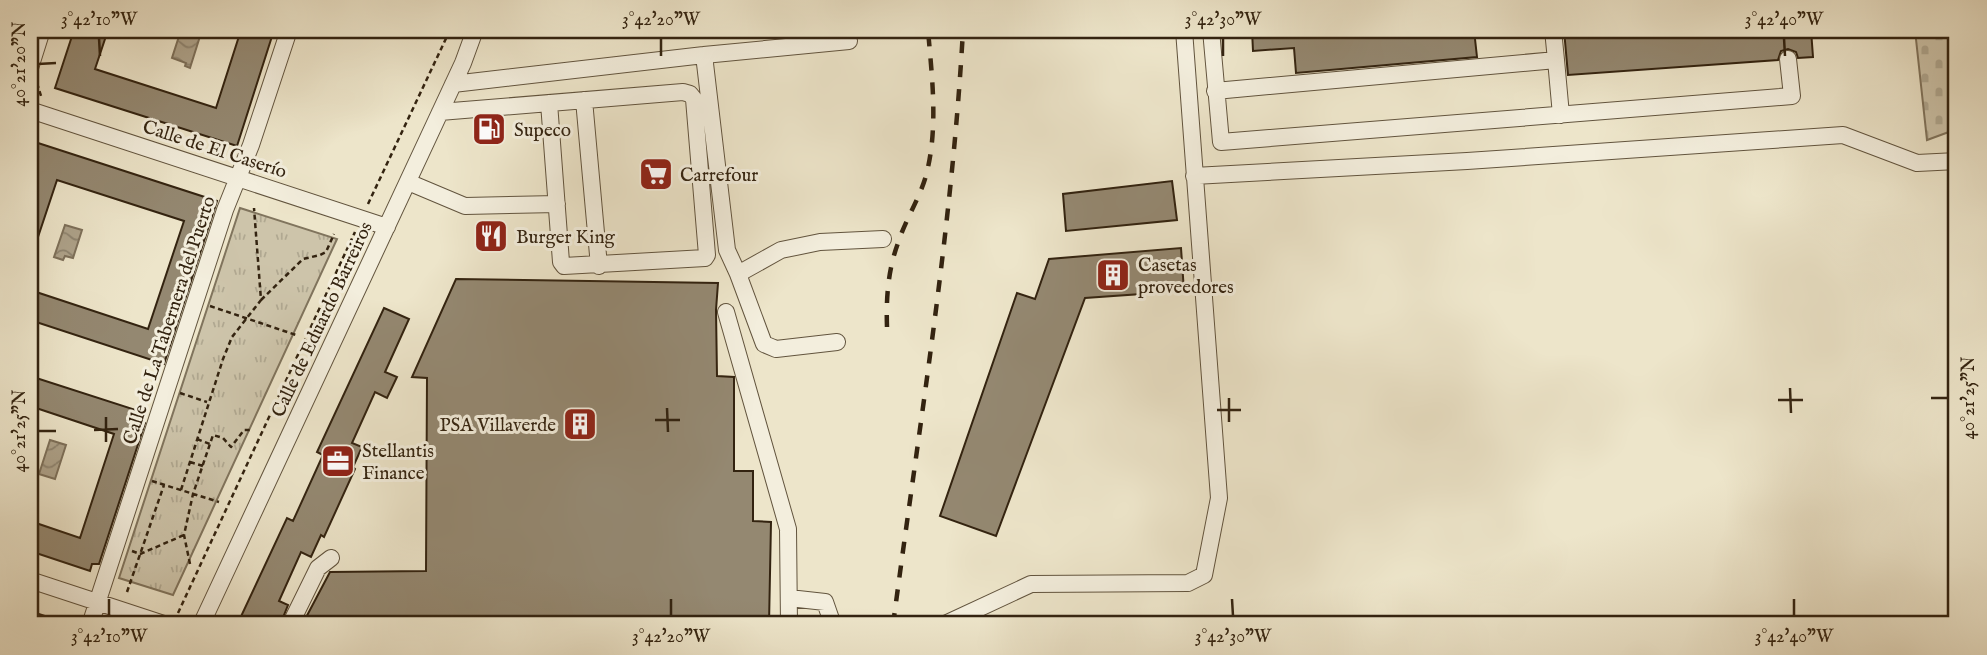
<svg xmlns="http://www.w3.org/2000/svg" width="1987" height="655" font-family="'IM FELL English',serif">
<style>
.cemetery{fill:url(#cemetery-stones);stroke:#80745d;stroke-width:2}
.park{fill:url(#park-tufts);stroke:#80745d;stroke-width:2}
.water{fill:url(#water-waves);stroke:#7d705a;stroke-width:2}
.building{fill:#948871;stroke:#332310;stroke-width:2}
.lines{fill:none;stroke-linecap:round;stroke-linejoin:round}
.minor-casing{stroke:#62543e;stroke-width:18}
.path{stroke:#332310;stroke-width:2.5;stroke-dasharray:5 3.5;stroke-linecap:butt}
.minor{stroke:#f3eedd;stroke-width:16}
.rail{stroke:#332310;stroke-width:4.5;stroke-dasharray:12 12;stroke-linecap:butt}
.ticks{fill:none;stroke:#332310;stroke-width:2.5}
.labels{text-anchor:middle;stroke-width:6;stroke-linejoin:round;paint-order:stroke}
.poi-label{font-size:19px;fill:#332310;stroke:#f3eedd;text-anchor:start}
.street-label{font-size:19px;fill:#332310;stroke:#f3eedd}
.neatline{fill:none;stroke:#332310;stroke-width:2.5}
.ticks-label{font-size:18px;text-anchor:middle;fill:#332310}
</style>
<defs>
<pattern id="cemetery-stones" width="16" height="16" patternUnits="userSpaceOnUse" patternTransform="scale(1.75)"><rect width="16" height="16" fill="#cdc4aa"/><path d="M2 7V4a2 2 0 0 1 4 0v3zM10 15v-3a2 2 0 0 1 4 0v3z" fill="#b0a891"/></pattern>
<pattern id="park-tufts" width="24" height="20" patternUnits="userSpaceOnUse" patternTransform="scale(1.75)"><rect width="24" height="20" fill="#cdc4aa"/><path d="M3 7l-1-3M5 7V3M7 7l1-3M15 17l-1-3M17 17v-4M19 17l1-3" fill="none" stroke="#b0a891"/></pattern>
<pattern id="water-waves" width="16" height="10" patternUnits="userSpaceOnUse" patternTransform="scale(1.75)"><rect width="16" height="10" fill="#aea38b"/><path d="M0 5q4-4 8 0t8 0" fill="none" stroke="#8e8470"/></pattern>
</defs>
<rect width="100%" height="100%" fill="#ede5ca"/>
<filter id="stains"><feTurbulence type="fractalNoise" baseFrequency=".00286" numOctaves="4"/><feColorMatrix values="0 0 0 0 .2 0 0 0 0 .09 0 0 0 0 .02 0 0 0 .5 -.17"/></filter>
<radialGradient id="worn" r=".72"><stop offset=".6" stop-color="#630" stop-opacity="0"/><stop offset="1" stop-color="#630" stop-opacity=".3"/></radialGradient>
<path class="cemetery" d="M1915,30H1957V129L1927,140Z"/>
<path class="park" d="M240,208L337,239L173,595L119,578Z"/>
<path class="water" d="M181,30L201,33L190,68L185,66L186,63L172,58Z
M65,225L82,230L73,258L65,256L63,260L54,257Z
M50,440L66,445L55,479L39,474Z"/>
<path class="building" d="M74,30H108L95,69L216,108L241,30H274L237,146L55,88Z
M1252,30H1474L1477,57L1296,73L1294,48L1253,51Z
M1564,30H1811L1813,57L1798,58L1796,52L1788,49L1781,51L1778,60L1568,75Z
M38,143L217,201L164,364L30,320V290L148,329L184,221L57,180L32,255H30V170Z
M1172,181L1177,220L1066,231L1063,194Z
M1181,248L1184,291L1085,298L996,536L940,516L1017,293L1035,299L1049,259Z
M456,279L718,283L716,310L717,376L734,377V471H753V521L771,522L769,625H302L330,572L426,571L427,378L412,377Z
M384,308L409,319L385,372L397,377L387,398L375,392L352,443L362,447L353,467L355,469L324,537L321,535L311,557L301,552L279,601L288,605L280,625H237L287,518L293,521L323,455L317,452Z
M30,376L142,412L139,419L145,423L99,564H92L90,571L30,551V521L80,538L114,434L30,406Z
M30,611L66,623L65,625H30Z"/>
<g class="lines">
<g class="minor-casing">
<path id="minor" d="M1211,30L1221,142L1792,96L1788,59
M704,55L727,250L738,274L764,344L776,349L837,342
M1556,60L1561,115
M30,68L42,30
M453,84L704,55L849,41
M1215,91L1556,60L1553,30
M584,100L599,266
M30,110L387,227
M440,112L683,92L690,94L694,99L707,255L705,258L564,266L561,262L549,103
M1194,176L1467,161L1843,135L1917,163L1957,161
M408,182L465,206L557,204
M738,274L781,250L820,242L883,239
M726,312L788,529L789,625
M30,580L167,625
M789,598L825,602L833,625
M90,625L225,210L251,145L289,30
M201,625L463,63L475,30
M290,625L318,568L331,558
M943,625L1031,584L1188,583L1204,575L1219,498L1184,30"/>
</g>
<path class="path" d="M37,83L41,96
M368,204L450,30
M261,300L303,259L320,255L326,252L334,234
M210,306L296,335
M180,393L207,402
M197,439L210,444
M190,462L203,466
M152,481L219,502
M181,490L223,359L232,337L261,300L254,208
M132,551L140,554L184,535
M190,564L184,535L193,494L213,435L223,438L231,447L244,430H252
M127,592L164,485
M178,613L355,232"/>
<use href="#minor" class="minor"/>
<path class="rail" d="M887,327C886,298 888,270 898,243C905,221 918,201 925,179C939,131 932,78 928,30
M893,625C919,427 952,229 963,30"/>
</g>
<path class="ticks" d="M99,38L100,56M661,38V56M1223,38V56M1784,38L1785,56M38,64L56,63M1790,388L1791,413M1229,398V422M1931,398H1948M1778,400H1803M667,408L668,432M1217,410H1241M106,417V442M655,420H680M94,430L118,429M38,431H56M109,599V616M671,599V616M1232,599L1233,616M1794,599V616"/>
<defs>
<g id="fuel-square" transform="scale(1.75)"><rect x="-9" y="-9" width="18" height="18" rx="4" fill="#8f2418" stroke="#f3eedd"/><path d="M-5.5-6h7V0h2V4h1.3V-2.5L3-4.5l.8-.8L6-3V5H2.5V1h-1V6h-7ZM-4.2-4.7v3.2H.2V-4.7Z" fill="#fff"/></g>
<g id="supermarket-square" transform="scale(1.75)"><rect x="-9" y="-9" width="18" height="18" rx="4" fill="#8f2418" stroke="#f3eedd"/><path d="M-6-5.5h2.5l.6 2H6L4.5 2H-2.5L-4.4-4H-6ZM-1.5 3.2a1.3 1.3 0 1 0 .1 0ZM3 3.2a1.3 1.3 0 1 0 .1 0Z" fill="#fff"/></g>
<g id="restaurant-square" transform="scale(1.75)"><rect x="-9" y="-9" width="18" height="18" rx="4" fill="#8f2418" stroke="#f3eedd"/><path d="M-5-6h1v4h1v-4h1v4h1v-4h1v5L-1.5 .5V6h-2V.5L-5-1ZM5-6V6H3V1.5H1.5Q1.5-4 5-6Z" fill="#fff"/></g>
<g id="building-square" transform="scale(1.75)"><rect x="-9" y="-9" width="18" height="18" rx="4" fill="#8f2418" stroke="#f3eedd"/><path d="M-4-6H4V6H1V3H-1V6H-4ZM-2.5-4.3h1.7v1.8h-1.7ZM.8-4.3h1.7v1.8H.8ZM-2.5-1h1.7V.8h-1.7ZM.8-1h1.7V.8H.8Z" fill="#fff"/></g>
<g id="office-square" transform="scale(1.75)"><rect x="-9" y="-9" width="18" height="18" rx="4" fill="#8f2418" stroke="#f3eedd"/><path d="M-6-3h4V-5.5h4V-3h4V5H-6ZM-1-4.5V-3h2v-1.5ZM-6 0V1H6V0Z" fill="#fff"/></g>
</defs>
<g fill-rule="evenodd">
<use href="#fuel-square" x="489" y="129"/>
<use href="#supermarket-square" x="656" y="174"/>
<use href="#restaurant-square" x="491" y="236"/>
<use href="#building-square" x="1113" y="275"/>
<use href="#building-square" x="580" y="424"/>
<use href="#office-square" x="338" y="461"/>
</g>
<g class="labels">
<g class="poi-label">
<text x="514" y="136">Supeco</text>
<text x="680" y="181">Carrefour</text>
<text x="516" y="243">Burger King</text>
<text x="1138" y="271">Casetas<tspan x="1138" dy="22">proveedores</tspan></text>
<text x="556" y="431" text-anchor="end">PSA Villaverde</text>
<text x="362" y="457">Stellantis<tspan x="362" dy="22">Finance</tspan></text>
</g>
<g class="street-label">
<text transform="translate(215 148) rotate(18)" y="7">Calle de El Caserío</text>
<text transform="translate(321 319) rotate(-65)" y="7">Calle de Eduardo Barreiros</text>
<text transform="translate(168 320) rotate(-72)" y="7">Calle de La Tabernera del Puerto</text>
</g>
</g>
<rect width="1987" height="655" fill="none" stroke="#ede5ca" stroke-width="77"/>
<rect x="38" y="38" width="1910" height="578" class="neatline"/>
<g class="ticks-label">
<text x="99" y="25">3°42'10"W</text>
<text x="661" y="25">3°42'20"W</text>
<text x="1223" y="25">3°42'30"W</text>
<text x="1784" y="25">3°42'40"W</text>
<text transform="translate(19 64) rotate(-90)" y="6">40°21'20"N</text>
<text transform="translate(1968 398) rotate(-90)" y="6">40°21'25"N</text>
<text transform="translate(19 431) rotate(-90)" y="6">40°21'25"N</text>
<text x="109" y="642">3°42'10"W</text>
<text x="671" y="642">3°42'20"W</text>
<text x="1233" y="642">3°42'30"W</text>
<text x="1794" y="642">3°42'40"W</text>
</g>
<rect width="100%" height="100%" filter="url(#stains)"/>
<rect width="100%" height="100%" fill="url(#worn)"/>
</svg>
